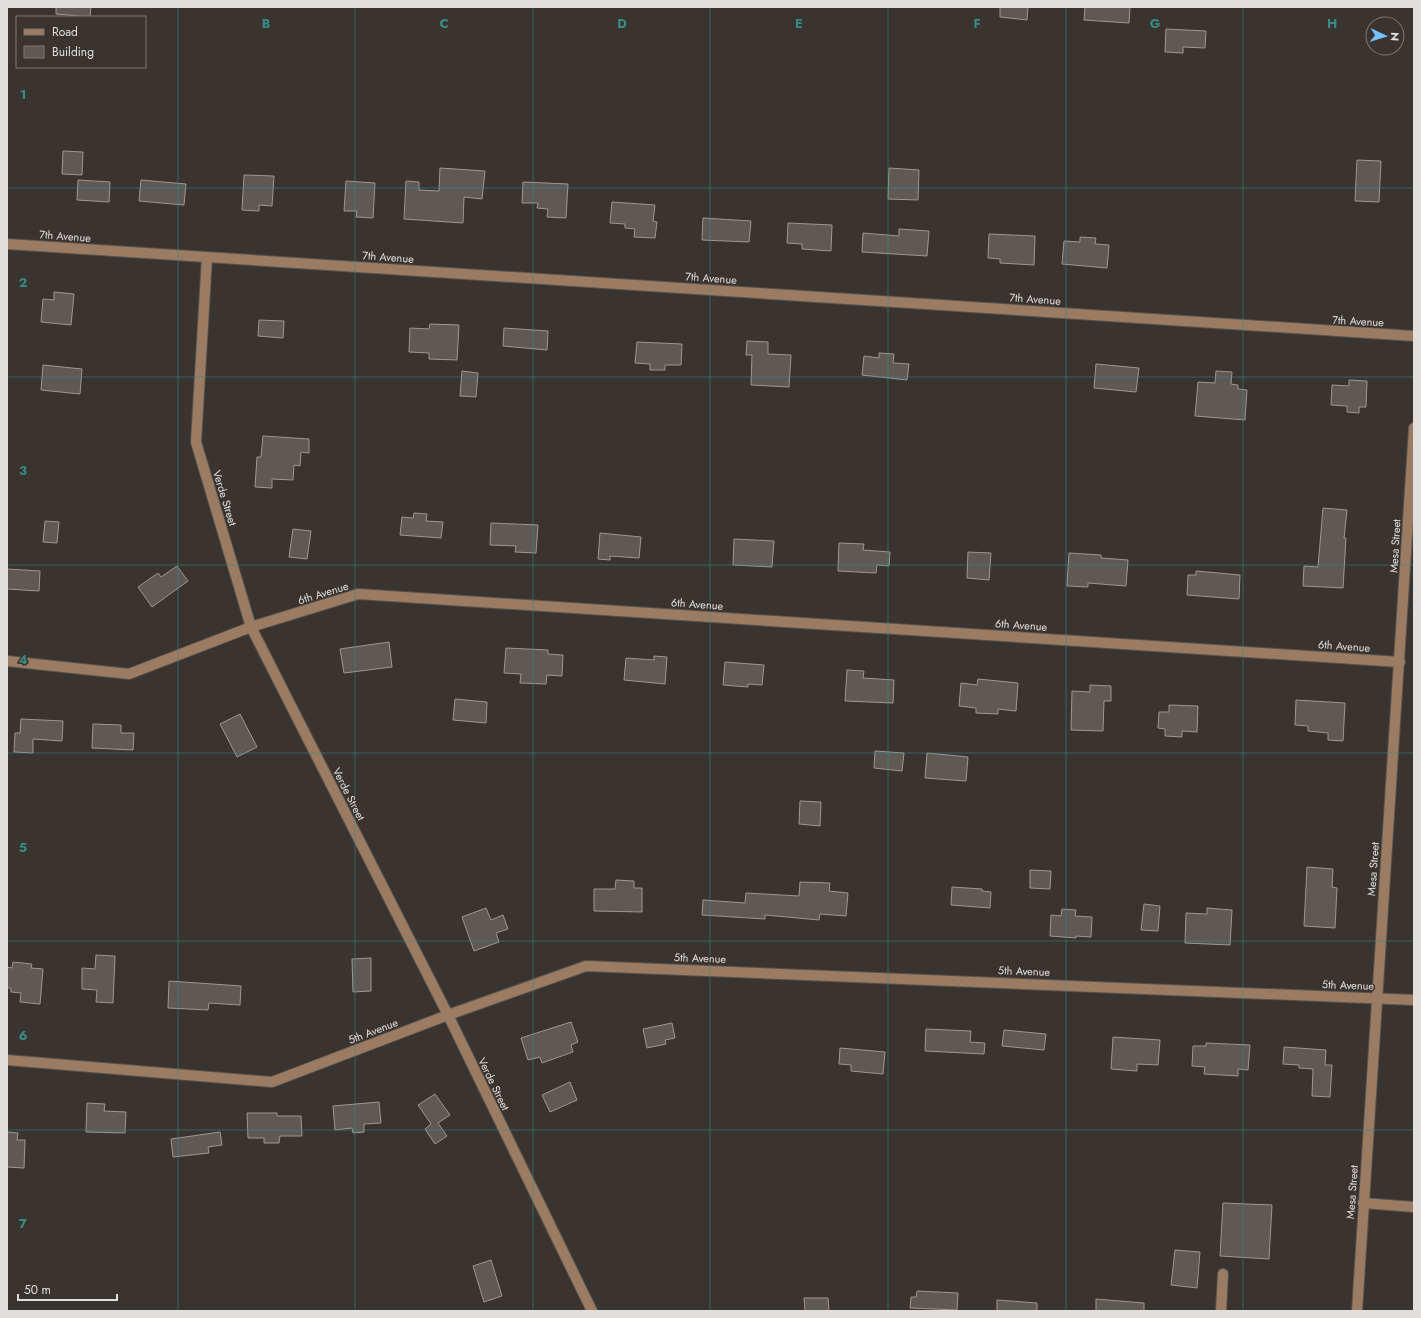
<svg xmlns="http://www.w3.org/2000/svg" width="1421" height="1318" font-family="Jost,sans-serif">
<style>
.building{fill:#5f5954;stroke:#9e9792}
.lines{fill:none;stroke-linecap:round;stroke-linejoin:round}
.minor-casing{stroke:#58534f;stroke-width:12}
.minor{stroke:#9b7b61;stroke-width:10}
.grid{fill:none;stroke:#398b84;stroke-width:1;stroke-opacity:0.55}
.labels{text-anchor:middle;stroke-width:3;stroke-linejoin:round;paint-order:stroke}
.street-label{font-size:11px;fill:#e1dedb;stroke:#3a3430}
.grid-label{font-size:13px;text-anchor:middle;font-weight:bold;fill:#398b84;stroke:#3a3430;stroke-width:3;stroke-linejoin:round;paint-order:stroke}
</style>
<rect width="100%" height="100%" fill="#3a3430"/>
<path class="building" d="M56,7H91L90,17L56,14Z
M1000,7H1028L1027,20L1000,17Z
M1085,7H1130L1129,23L1084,20Z
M1166,29L1206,31L1205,48L1183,47V53L1165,52Z
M63,151L83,152L82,175L62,174Z
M1357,160L1381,161L1379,202L1355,201Z
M440,168L485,171L482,199L464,197L463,223L404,219L406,181L419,182V190L439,191Z
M889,168L919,170L918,200L888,199Z
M244,175L274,176L272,206L259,205V211L242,210Z
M78,180L110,182L109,202L77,200Z
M141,180L186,184L184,205L139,201Z
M346,181L375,183L373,218L356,217L357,211H344Z
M523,182L568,184L566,218L547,217L548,209L537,208L538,203H522Z
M612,202L655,205L653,221L657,222L655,238L634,237L635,229L625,228V224L610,223Z
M703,218L751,221L749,242L702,240Z
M788,223L832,225L831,251L802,249V244L787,243Z
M899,229L929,231L927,256L862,252L863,233L899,236Z
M989,234L1035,236L1034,265L1000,263V259L988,258Z
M1080,237L1096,238L1095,244L1109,245L1107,268L1062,264L1064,241L1080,242Z
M54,292L74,294L71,325L41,322L43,299L54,300Z
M259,320L284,321L283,338L258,336Z
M430,324L459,325L457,360L429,359V353L409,352L410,328L429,329Z
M504,328L548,331L547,350L503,346Z
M747,341L768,342V354L791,355L789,387L751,385L752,355H746Z
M637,342L682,344L681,365H665V370H650V364L635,363Z
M879,353L894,354L893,363L909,364L907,380L862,375L864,356L879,358Z
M1096,364L1139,368L1136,392L1094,388Z
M43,365L82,369L80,394L41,390Z
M462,371L478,373L476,397L460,396Z
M1216,371L1232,372L1231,384L1238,385V389L1247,390L1245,420L1195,416L1198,382L1215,383Z
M1349,380L1367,381L1366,407H1359V413L1347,412V406L1331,405L1332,385L1349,386Z
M263,436L309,439V453L301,452L300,466L294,465L293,480L272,479V488L255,487L257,457H261Z
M1323,508L1347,510L1344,538H1346L1343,588L1303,586L1304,566L1318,567Z
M414,513L427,514L426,521L443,522L441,538L400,535L402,517L413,518Z
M45,521L59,522L57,543L43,542Z
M491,523L538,525L536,553L515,552L516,546L490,545Z
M293,529L311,531L307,559L289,557Z
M600,533L641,537L639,558L610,556V560L598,559Z
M734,539L774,541L772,567L733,565Z
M839,543L864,544L863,550L890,552L889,566L877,565L876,573L838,571Z
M968,552L991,553L989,580L967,578Z
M1069,553L1101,555V558L1128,560L1126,586L1088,583V587L1067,586Z
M177,566L188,581L152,607L138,587L158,573L161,577Z
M7,569L40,571L39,591L7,589Z
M1196,571L1240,575L1239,599L1187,595L1188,575H1196Z
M389,642L392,667L344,673L340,649Z
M506,648L548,650V654L563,655L562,676L547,675L546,684L520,683L521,674L504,673Z
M654,656L667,657L665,684L624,680L626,658L654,660Z
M725,662L764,665L762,685L748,684V687L723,685Z
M847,670L864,671L863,678L894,680L893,703L845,701Z
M978,679L1018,683L1016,711L998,709V714L976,713V708L959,706L961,683L977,685Z
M1090,685L1111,686V701H1104L1103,731L1071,730L1072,691L1090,692Z
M455,699L487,702L486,723L453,720Z
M1296,700L1345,703L1343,741L1328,740V733L1308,731V726L1295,725Z
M1169,705L1198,706L1197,732L1182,731V737L1165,736V729L1158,728L1159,712H1169Z
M240,714L257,747L237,757L220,724Z
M21,719L63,721L62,741L33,739V753L14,752L15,733H20Z
M93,724L121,725V733H134L133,750L92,748Z
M875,751L904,753L902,771L874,768Z
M927,753L968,757L966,781L925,778Z
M800,801L821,802L820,826L799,824Z
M1307,867L1333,869L1332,887L1337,888L1335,928L1304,926Z
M1030,870L1051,871L1050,889L1030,888Z
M616,880L634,881V888H642V912L594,911V889H615Z
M800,882L830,883L829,891L848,893L846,916L820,914L819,920L765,915V919L702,915L703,900L745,903L746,893L799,896Z
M952,887L982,889V891L991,892L990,908L951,905Z
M1144,904L1160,906L1158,931L1141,930Z
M486,908L491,920L503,915L508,929L496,933L499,942L474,951L462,917Z
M1207,908L1232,910L1230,945L1185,943L1186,913L1207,914Z
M1062,909L1076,910L1075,916L1092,917L1091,937L1076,936V938L1050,936L1051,915L1061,916Z
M96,955L115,956L113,1003L96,1002L97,990L82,989V968L95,969Z
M371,958V991L353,992L352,959Z
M13,962L32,964L31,968L43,969L40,1004L20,1002L21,993L11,992V988H7V967L12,968Z
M169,981L241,986L240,1005L209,1003L208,1010L168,1008Z
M571,1022L578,1042L571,1045L573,1052L542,1063L540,1057L528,1060L521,1038Z
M672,1023L675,1038L665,1040L666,1044L647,1048L643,1029Z
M926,1029L971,1031L970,1042L985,1043L984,1054L925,1051Z
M1004,1030L1046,1034L1044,1050L1002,1046Z
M1113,1037L1160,1040L1158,1065L1137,1064V1071L1111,1069Z
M1206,1043L1250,1045L1248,1070L1238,1069V1076L1204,1074L1205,1067L1192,1066L1193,1046H1206Z
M1284,1047L1326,1050L1325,1065H1332L1330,1097L1312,1096L1313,1069L1299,1068V1065L1283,1064Z
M840,1048L885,1052L883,1074L851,1071V1065L839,1064Z
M570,1082L577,1100L550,1112L542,1095Z
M435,1094L450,1115L438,1123L447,1136L435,1144L425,1129L431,1124L418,1105Z
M379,1102L381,1123L364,1124V1132L353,1133L352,1128L335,1130L333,1106Z
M87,1103L105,1104L104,1111L126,1112L125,1133L86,1132Z
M247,1113H277V1116H301L302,1136H280L279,1143H264V1138H248Z
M7,1132L18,1133L17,1140H25L24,1168L7,1167Z
M220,1132L222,1145L208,1147L209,1153L173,1157L171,1139Z
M1223,1203L1272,1205L1269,1259L1220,1256Z
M1175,1250L1200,1252L1197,1288L1171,1285Z
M491,1260L502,1296L484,1302L473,1266Z
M917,1291L958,1293L957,1310L910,1308L911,1297H916Z
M804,1298H828L829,1311H805Z
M1096,1299L1144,1303V1311H1096Z
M997,1300L1037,1303V1311H997Z"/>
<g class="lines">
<g class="minor-casing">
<path id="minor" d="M7,244L1414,336
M207,257L196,442L251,627L448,1015L592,1311
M7,661L129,674L251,627L358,594L1400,662
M7,1060L272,1082L448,1015L586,966L1414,1000
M1363,1203L1414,1207
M1221,1311L1223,1274
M1357,1311L1414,428"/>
</g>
<use href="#minor" class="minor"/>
</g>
<path class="grid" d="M178,7V1311M355,7V1311M533,7V1311M710,7V1311M888,7V1311M1066,7V1311M1243,7V1311M7,188H1414M7,377H1414M7,565H1414M7,753H1414M7,941H1414M7,1130H1414"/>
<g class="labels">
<g class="street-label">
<text transform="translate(65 236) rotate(4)" y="4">7th Avenue</text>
<text transform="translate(388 257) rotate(4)" y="4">7th Avenue</text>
<text transform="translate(711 278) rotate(4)" y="4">7th Avenue</text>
<text transform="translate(1035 299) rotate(4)" y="4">7th Avenue</text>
<text transform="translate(1358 321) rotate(3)" y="4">7th Avenue</text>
<text transform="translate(225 498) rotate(73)" y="4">Verde Street</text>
<text transform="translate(1395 546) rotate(-87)" y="4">Mesa Street</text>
<text transform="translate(323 593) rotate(-17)" y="4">6th Avenue</text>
<text transform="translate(697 604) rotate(4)" y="4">6th Avenue</text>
<text transform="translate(1021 625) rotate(4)" y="4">6th Avenue</text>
<text transform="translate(1344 646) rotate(4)" y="4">6th Avenue</text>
<text transform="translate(349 794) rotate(63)" y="4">Verde Street</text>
<text transform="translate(1373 869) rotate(-86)" y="4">Mesa Street</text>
<text transform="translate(700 958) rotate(2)" y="4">5th Avenue</text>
<text transform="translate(1024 971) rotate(2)" y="4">5th Avenue</text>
<text transform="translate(1348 985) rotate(2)" y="4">5th Avenue</text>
<text transform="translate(373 1031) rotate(-21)" y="4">5th Avenue</text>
<text transform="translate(494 1084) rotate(64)" y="4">Verde Street</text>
<text transform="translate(1352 1192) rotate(-86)" y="4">Mesa Street</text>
</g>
</g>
<g class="grid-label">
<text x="266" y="28">B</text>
<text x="444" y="28">C</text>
<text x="622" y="28">D</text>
<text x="799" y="28">E</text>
<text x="977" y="28">F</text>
<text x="1155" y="28">G</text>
<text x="1332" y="28">H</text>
<text x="23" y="99">1</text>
<text x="23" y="287">2</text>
<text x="23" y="475">3</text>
<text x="23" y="664">4</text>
<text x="23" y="852">5</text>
<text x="23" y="1040">6</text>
<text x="23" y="1228">7</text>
</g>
<rect width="1421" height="1318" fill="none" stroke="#e1dedb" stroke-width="16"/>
<rect x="16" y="16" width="130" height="52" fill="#3a3430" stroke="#7d7874"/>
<rect x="24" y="29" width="20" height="6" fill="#9b7b61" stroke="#7d7874"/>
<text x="52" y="36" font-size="12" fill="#e1dedb">Road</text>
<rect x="24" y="46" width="20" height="12" fill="#5f5954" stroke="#7d7874"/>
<text x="52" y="56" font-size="12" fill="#e1dedb">Building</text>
<g transform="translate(1385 36) rotate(94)"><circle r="19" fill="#3a3430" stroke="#7d7874"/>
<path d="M0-3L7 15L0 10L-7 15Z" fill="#75c0f6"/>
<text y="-6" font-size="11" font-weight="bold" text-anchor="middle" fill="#e1dedb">N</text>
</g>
<path d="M18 1294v6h99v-6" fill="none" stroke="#e1dedb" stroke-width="2"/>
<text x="24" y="1294" font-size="12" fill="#e1dedb" stroke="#3a3430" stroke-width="3" paint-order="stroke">50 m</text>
</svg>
